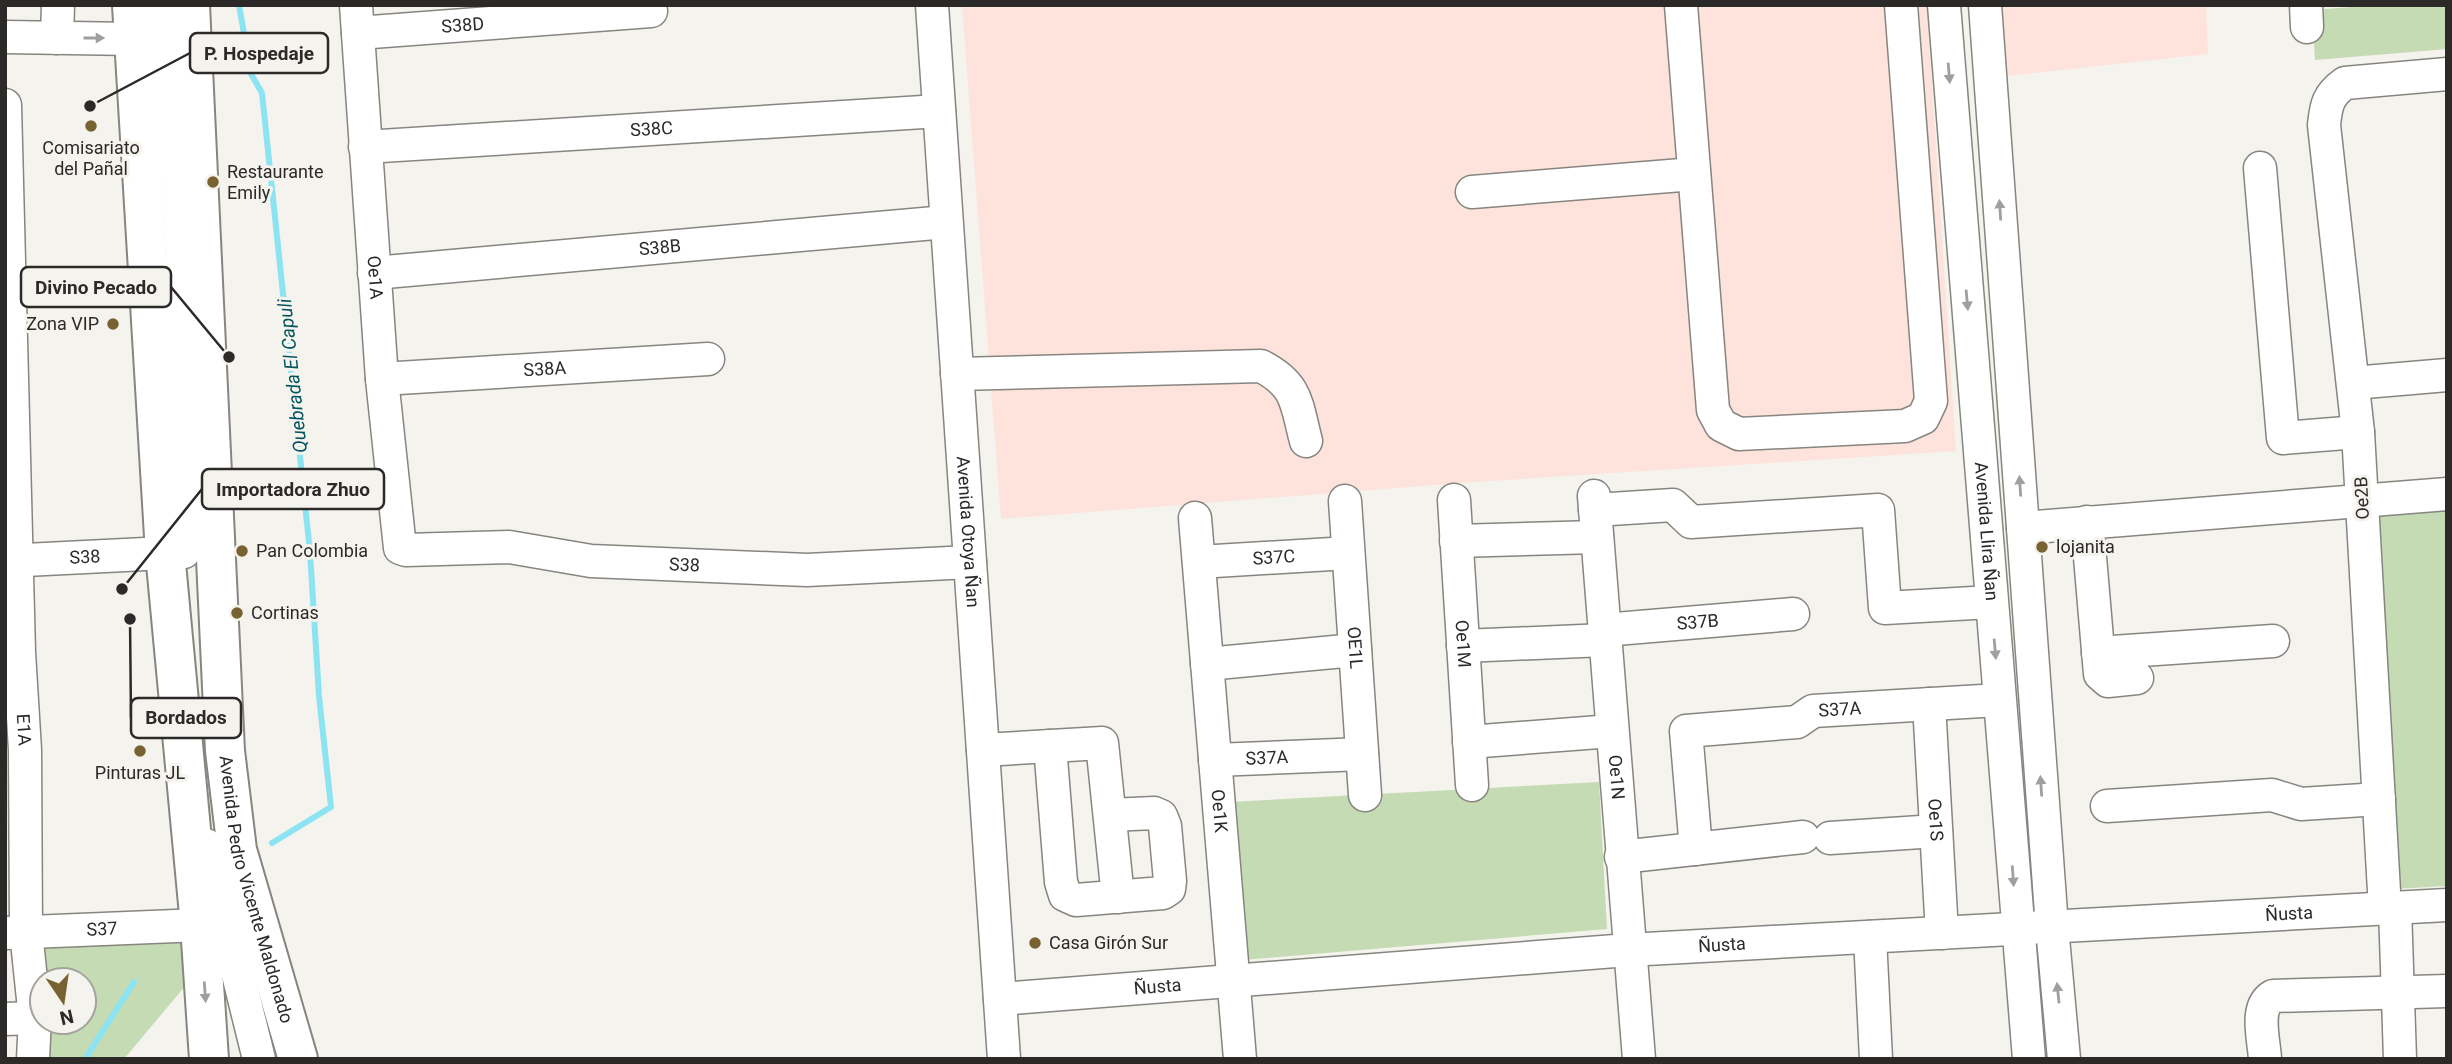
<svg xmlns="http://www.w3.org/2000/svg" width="2452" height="1064" font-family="Roboto,sans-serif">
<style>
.industrial{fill:#fde3dc}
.green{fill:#c4dbb4}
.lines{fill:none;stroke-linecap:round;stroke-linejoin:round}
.stream{stroke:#8ce3f1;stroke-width:6}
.minor-casing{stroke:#87857f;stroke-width:35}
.major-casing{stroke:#87857f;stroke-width:42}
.minor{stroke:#fff;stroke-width:32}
.major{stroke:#fff;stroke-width:38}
.oneway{fill:#a09f9e}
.poi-dot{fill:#786232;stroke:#f5f3ed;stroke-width:2.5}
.labels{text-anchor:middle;stroke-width:6;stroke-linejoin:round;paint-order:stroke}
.street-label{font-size:18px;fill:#2b2a28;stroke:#f5f3ed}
.poi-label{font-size:18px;fill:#2b2a28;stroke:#f5f3ed;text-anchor:start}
.water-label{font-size:19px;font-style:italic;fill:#02545e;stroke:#f5f3ed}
.leader{fill:none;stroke:#2b2a28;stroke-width:2.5}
.callout-dot{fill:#2b2a28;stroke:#f5f3ed;stroke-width:2.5}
.callout{fill:#f5f3ed;stroke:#2b2a28;stroke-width:2.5}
.callout-label{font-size:19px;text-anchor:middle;font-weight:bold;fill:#2b2a28}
</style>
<rect width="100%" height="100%" fill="#f5f3ed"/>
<path class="industrial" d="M962,5H1927L1956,451L1460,483L1001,519Z
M2000,5H2206L2208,54L2006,76Z"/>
<path class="green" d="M2379,5H2447V49L2315,60L2312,10Z
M2447,506V886L2393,889L2372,511Z
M1599,782L1607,929L1243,960L1230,802Z
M189,935L186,985L124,1059H46L44,1022H84V980H42L39,943Z"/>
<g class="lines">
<path class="stream" d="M239,5L251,74L262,93L310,552L319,696L331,807L272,843
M85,1059L134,982"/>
<g class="minor-casing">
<g id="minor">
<path d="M166,5L187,339"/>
<path id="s1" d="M356,5L382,379L400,548L406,550L509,547L591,561L807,570L970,562"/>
<path id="s2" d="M932,5L1004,1059"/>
<path d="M1681,5L1713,410L1721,425L1739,434L1905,426L1923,418L1931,401L1901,5"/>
<path id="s3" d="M1944,5L2029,1059"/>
<path d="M1985,5L2052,927L2064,1059"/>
<path d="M2306,5L2307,27"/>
<path id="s4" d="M358,33L651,11"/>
<path d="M5,37L134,39"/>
<path d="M57,38L58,5"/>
<path id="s5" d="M5,105L19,652L25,750L26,932L35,1018L33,1059"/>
<path id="s6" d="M365,147L939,111"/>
<path d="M2260,168L2283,438L2358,432"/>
<path d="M1472,192L1694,174"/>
<path id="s7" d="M374,273L946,222"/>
<path d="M171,314L184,552"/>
<path d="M957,374L1261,366C1298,385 1296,403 1306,441"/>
<path id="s8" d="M382,379L708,359"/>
<path d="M2353,383L2447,375"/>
<path id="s9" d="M1594,496L1639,1059"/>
<path id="s10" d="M1454,500L1472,785"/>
<path id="s11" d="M1345,501L1365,795"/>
<path d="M1595,510L1673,505L1691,522L1878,510L1885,608L1991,602"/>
<path id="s12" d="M1195,518L1240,1059"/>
<path d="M2087,522L2100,674L2108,681L2137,678"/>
<path d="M2023,528L2447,494"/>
<path d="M1456,541L1597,537"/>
<path id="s13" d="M5,561L165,553"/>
<path id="s14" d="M1199,562L1348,553"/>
<path id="s15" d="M1604,630L1793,614"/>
<path d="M1463,646L1605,640"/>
<path d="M2098,653L2273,641"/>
<path d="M1207,664L1355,650"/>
<path id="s16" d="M1929,704L1942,933"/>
<path d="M1469,742L1612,731"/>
<path d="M1050,746L1061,882L1065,895L1076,900L1163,893L1169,889L1170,881L1165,826L1161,816L1154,813L1110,815"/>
<path d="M983,750L1102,743L1118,897"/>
<path id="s17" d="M1215,760L1362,754"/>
<path d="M2107,806L2272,795L2301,804L2379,799"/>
<path d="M1830,838L1936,831"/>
<path d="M206,845L259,1059"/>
<path id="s18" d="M1696,849L1686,731L1797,722L1813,711L1999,700"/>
<path d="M1621,857L1803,837"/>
<path d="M2395,908L2400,1059"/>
<path d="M2385,909L2358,432L2324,125C2326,105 2328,95 2345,83L2447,74"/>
<path id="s19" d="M6,933L200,925"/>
<path d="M1870,937L1876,1059"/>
<path id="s20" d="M1000,999L1628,950L2447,905"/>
<path d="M5,1019L35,1018"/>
<path d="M2265,1059C2264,1039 2254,1007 2273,996L2447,991"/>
</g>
</g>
<g class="major-casing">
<g id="major">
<path d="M132,5L165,553L200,925L209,1059"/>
<path id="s21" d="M190,5L225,751L237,850L298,1059"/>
</g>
</g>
<use href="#minor" class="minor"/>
<use href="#major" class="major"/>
</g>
<defs><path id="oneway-solid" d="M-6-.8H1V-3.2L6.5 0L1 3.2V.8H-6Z" transform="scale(1.75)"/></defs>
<g class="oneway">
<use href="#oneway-solid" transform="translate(94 38)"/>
<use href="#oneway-solid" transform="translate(1949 73) rotate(85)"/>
<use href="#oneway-solid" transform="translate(2000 210) rotate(-94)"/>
<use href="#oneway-solid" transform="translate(1967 300) rotate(85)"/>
<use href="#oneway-solid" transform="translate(2020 486) rotate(-94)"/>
<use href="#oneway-solid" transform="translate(1995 649) rotate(85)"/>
<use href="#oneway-solid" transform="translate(2041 786) rotate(-94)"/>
<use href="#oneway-solid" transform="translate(2013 876) rotate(86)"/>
<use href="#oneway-solid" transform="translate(205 992) rotate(86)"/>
<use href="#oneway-solid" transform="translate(2058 993) rotate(-96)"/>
</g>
<g class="poi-dot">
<circle cx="91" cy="126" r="7"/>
<circle cx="213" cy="182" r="7"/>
<circle cx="113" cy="324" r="7"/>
<circle cx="2042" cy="547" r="7"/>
<circle cx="242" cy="551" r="7"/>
<circle cx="237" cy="613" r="7"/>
<circle cx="140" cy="751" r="7"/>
<circle cx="1035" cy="943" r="7"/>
</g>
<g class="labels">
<g class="street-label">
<text dy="6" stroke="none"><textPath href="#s4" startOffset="105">S38D</textPath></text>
<text dy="6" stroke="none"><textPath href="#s6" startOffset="287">S38C</textPath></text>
<text dy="6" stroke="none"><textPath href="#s7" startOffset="287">S38B</textPath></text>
<text dy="6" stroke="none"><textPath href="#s1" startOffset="273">Oe1A</textPath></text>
<text dy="6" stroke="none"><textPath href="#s8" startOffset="163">S38A</textPath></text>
<text transform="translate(2362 498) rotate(-93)" y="6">Oe2B</text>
<text dy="6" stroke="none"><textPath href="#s2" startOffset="528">Avenida Otoya Ñan</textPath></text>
<text dy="6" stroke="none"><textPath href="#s3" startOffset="528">Avenida Llira Ñan</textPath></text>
<text dy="6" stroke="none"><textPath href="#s13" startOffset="80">S38</textPath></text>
<text dy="6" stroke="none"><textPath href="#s14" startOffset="75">S37C</textPath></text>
<text dy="6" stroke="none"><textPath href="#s1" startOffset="831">S38</textPath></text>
<text dy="6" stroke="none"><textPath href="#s15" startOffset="94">S37B</textPath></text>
<text dy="6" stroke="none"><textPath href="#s10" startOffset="144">Oe1M</textPath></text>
<text dy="6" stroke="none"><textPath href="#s11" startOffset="147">OE1L</textPath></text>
<text dy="6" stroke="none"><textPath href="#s18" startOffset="276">S37A</textPath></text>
<text dy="6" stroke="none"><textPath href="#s5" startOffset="625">E1A</textPath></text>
<text dy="6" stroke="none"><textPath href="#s17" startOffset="52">S37A</textPath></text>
<text dy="6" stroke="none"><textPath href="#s9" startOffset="282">Oe1N</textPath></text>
<text dy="6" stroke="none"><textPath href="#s12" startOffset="294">Oe1K</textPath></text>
<text dy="6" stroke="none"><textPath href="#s16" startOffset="116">Oe1S</textPath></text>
<text dy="6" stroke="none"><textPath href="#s21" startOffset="889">Avenida Pedro Vicente Maldonado</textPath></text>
<text dy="6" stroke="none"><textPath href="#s20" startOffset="1292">Ñusta</textPath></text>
<text dy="6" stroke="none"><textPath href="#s19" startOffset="96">S37</textPath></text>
<text dy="6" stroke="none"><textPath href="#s20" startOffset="724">Ñusta</textPath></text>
<text dy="6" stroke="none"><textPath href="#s20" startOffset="158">Ñusta</textPath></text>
</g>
<g class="poi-label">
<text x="91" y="154" text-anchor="middle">Comisariato<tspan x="91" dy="21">del Pañal</tspan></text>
<text x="227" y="178">Restaurante<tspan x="227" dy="21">Emily</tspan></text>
<text x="99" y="330" text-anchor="end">Zona VIP</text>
<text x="2056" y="553">lojanita</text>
<text x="256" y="557">Pan Colombia</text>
<text x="251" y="619">Cortinas</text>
<text x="140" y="779" text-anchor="middle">Pinturas JL</text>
<text x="1049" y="949">Casa Girón Sur</text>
</g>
<g class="water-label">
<text transform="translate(292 376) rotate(-96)" y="7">Quebrada El Capuli</text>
</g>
</g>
<path class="leader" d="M90 106L190 53M229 357L171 287M122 589L202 489M130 619L131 718"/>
<g class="callout-dot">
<circle cx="90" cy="106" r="7"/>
<circle cx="229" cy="357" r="7"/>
<circle cx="122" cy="589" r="7"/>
<circle cx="130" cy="619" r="7"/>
</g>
<g class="callout">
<rect x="190" y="33" width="138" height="40" rx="7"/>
<rect x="21" y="267" width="150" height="40" rx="7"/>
<rect x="202" y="469" width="182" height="40" rx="7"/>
<rect x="131" y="698" width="110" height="40" rx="7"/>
</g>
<g class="callout-label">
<text x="259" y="60">P. Hospedaje</text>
<text x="96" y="294">Divino Pecado</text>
<text x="293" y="496">Importadora Zhuo</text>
<text x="186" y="724">Bordados</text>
</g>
<rect width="2452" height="1064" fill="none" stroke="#2b2a28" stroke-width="14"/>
<g transform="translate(63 1001) rotate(167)"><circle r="33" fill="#f5f3ed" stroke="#a4a39e" stroke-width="2"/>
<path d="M0-5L12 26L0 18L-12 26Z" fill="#786232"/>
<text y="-10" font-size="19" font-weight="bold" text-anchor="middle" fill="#2b2a28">N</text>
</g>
</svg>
